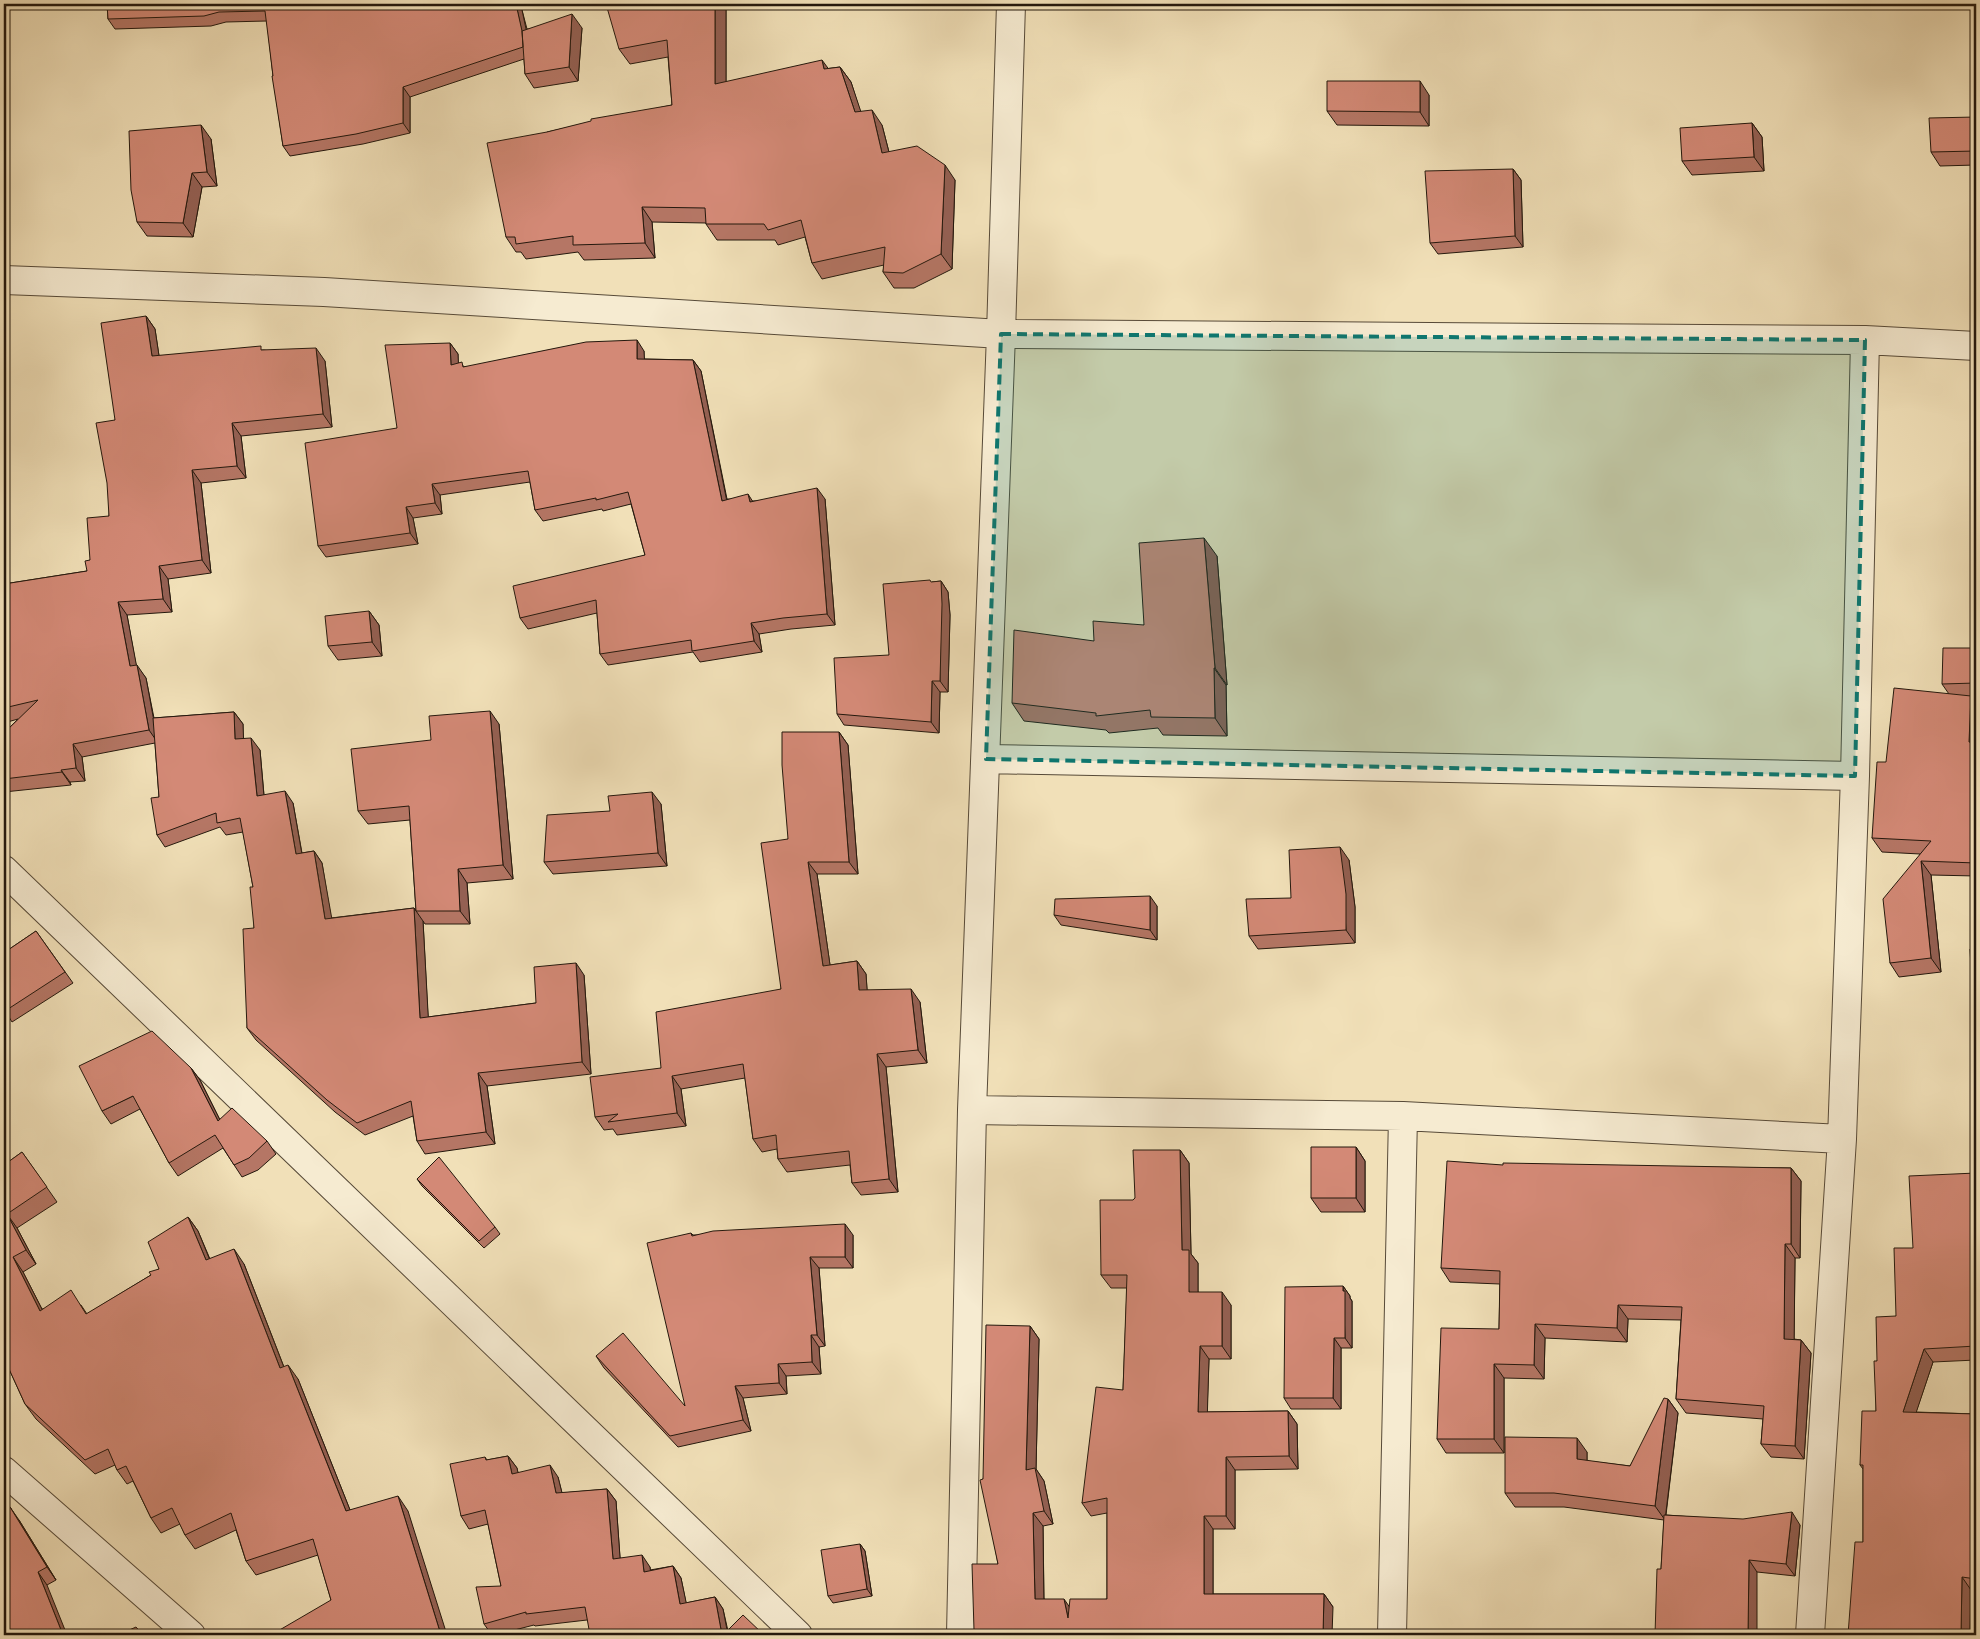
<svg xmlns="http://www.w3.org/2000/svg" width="1980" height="1639" font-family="'IM FELL Double Pica',serif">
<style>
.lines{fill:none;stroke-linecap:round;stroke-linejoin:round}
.minor-casing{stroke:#574a38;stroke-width:30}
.minor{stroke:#f6ebd1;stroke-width:28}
.wall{fill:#b57665;stroke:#24180d}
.shaded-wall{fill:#946053;stroke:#24180d}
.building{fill:#d38976;stroke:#24180d}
.marked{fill:#0f766e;fill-opacity:0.2;stroke:#0f766e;stroke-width:4;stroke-dasharray:10 6;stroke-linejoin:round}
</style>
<rect width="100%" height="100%" fill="#f1e0b8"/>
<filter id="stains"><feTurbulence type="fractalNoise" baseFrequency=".004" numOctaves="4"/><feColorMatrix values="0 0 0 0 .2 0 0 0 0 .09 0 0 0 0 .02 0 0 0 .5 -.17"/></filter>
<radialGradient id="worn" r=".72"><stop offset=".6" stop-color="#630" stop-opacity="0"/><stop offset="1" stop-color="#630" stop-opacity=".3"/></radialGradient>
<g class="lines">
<g class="minor-casing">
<path id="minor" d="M4,280L324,292L1001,334L1865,340L1976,346
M986,759L1855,776
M4,870L798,1635
M972,1110L1403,1116L1842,1139
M4,1471L191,1635
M961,1635L972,1110L1001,334L1011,4
M1392,1635L1403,1116
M1810,1635L1842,1139L1855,776L1865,340"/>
</g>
<use href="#minor" class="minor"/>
</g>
<path class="wall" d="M107,4L522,10L527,29L582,28L578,81L534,88L525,74L524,59L410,97V133L363,144L290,156L283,146L273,76L267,21L226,22L211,26L115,29L108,19Z
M726,4V82L840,67L851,82L860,111L882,125L889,152L955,180L952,269L914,288H894L883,272L884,265L822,279L812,263L805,237L778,245L775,240H717L706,224V223L652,222L655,258L584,260L578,252L526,259L521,252H516L506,237L547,132L672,105L668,57L630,64L619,49Z
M1429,95V126L1337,125L1327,111Z
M1976,117V165L1940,166L1931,152Z
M1752,123L1762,137L1764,171L1692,175L1682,161Z
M211,139L217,186L202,187L193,237L147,236L137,222Z
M1513,169L1521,180L1523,247L1438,254L1430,243Z
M146,316L155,329L159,356L264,350L325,361L332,427L241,436L246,478L201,483L211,573L168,579L172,612L127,615L136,665L146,678L154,718L234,712L243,724V738L260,750L264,795L293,803L302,853L314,851L322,863L331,918L414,908L416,910L410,820L368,824L358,811L431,740L499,724L513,879L467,883L470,924H425L423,921L428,1017L536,1003L584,975L591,1074L487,1086L495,1144L425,1154L417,1141L413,1116L365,1135L335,1112L256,1040L247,1028L254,928L253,887L243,832L226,835L220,827L165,847L157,835L159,797L155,743L82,757L85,781L70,782L71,785L4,792V733L18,719L4,723V584L87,571L90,560L109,516L115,420Z
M450,343L458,354V363L465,367L644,351V359L693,360L701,371L727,499L753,501L825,499L835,625L791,629L759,634L762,652L700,662L693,652L608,665L600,654L597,613L528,629L520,618L645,555L631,504L603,511L602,509L543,521L535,510L530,482L440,495L442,514L413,518L418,544L326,557L318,546L397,428Z
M1217,556L1227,685H1226L1227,736L1163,735L1158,728L1109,733L1106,730L1024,721L1012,703L1094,641L1144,625Z
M941,581L948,592L950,615L948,692H940L939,733L844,725L837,714L889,655L932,582Z
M369,611L379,625L382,656L338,660L328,646Z
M1976,648V698H1972L1976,704V876L1931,875L1941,972L1899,977L1890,963L1920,854L1882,852L1872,838L1949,694L1942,684Z
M839,732L848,745L858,874H817L830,965L857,961L866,974L867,990L920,1002L927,1063L886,1067L898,1192L861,1195L852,1183L850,1165L787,1172L778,1159L777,1149L762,1152L753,1139L745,1078L681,1089L686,1126L617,1135L613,1129L604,1130L595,1117L661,1068L781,989L788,839Z
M661,804L667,866L553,874L544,862L610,811Z
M1349,860L1355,907V943L1258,949L1249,936Z
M1157,906V940L1061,925L1054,915Z
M36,931L73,983L12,1022L4,1009V944L8,950Z
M1976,949V991L1972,985Z
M191,1068L200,1080L220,1120L267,1141L276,1154L258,1170L242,1177L223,1148L178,1176L169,1163L140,1109L111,1124L102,1111Z
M1356,1147L1365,1161V1212H1321L1311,1198Z
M1180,1150L1189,1163L1191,1254L1198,1263V1292L1231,1305V1359H1209L1207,1412L1288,1411L1297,1424L1298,1469L1235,1470V1529H1213V1594H1324L1333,1607L974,1630L998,1564L983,1479L1030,1326L1039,1339L1036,1469L1044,1481L1053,1524L1043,1526L1044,1599L1069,1607L1107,1599V1513L1091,1516L1082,1503L1123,1390L1127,1288H1111L1101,1275L1133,1200Z
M22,1152L57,1202L17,1228L36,1264L23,1272L42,1309L81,1305L87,1314L151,1275L159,1269L188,1217L198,1231L210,1259L244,1264L284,1367L298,1379L350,1510L408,1511L331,1600L318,1555L256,1575L246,1561L236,1530L195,1549L185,1535L180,1524L161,1533L151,1518L133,1481L127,1484L117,1470L115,1465L95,1474L36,1419L25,1404L10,1371L4,1374V1165Z
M1503,1165L1791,1168L1801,1181L1800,1258H1795L1794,1339L1801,1340L1811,1353L1804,1459L1771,1457L1761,1444L1763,1419L1686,1413L1676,1399L1681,1320L1628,1319L1627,1342L1545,1338L1544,1379L1504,1378V1453H1446L1437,1439L1499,1329L1500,1284L1450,1282L1441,1268Z
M1976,1173V1360L1933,1362L1916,1412L1976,1414V1591L1971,1590L1970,1635H1848L1863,1542V1469L1860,1465L1876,1411L1877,1361L1896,1316Z
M417,1179L495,1227L500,1234L484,1248L422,1186Z
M691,1233L693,1235H853V1268H819L825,1346L819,1347L821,1374L786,1376L787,1394L743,1398L751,1431L678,1447L604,1368L596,1356L685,1406Z
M1343,1286L1350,1296V1298L1352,1301V1348H1341V1409H1291L1284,1398Z
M1668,1399L1678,1413L1666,1515L1800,1525L1795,1576L1757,1572L1661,1569L1664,1520L1564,1507H1515L1505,1493L1587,1452V1461L1630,1466Z
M508,1456L517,1468L518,1473L558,1477L562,1493L607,1489L616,1501L620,1558L650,1567V1570L673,1566L681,1578L686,1603L715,1597L723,1609L728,1631L764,1635L587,1620L535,1626L534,1625L495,1635H492L484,1624L501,1586L488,1524L469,1529L461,1516L485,1457L487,1460Z
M19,1520L56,1580L47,1585L4,1635Z
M860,1544L865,1551L872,1596L833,1603L828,1596Z"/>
<path class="shaded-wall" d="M516,4H518L522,10L532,57L525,47Z
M715,4H726V99L715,84Z
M572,14L582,28L578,81L569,67Z
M822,60L833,75L824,69Z
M840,67L851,82L866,127L855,112Z
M1420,81L1429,95V126L1420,112Z
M403,87L410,97V133L403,123Z
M872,110L882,125L893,168L882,153Z
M1752,123L1762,137L1764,171L1754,157Z
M201,125L211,139L217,186L207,172Z
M945,165L955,180L952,269L941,254Z
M1513,169L1521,180L1523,247L1515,236Z
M192,173L202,187L193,237L183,223Z
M642,207L652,222L655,258L645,243Z
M146,316L155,329L161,369L152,356Z
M637,340L644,351L645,370L637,359Z
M450,343L458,354L459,376L451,365Z
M316,348L325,361L332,427L323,414Z
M693,360L701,371L729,512L722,501Z
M232,423L241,436L246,478L237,466Z
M192,470L201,483L211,573L202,560Z
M432,484L440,495L442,514L435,503Z
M817,488L825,499L835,625L827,614Z
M748,494L755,505L750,502Z
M406,507L413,518L418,544L410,533Z
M1204,538L1217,556L1227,685L1215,668Z
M159,566L168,579L172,612L163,599Z
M941,581L948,592L950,615L948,692L940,681Z
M118,602L127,615L139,679L130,666Z
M369,611L379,625L382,656L372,642Z
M751,623L759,634L762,652L754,641Z
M137,665L146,678L158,743L149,730Z
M1214,668L1226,685L1227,736L1215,718Z
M932,681L940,692L939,733L931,722Z
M1971,696L1976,704V752L1969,742Z
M490,711L499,724L513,879L503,865Z
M234,712L243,724L244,751L235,739Z
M839,732L848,745L858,874L849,862Z
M251,738L260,750L265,808L257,796Z
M73,744L82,757L85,781L76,768Z
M61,770L70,782L71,785L62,772Z
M285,791L293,803L304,866L296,854Z
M652,792L661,804L667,866L658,853Z
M1340,847L1349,860L1355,907V943L1346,930Z
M314,851L322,863L334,931L325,919Z
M1921,861L1931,875L1941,972L1931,958Z
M808,862L817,874L832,979L823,966Z
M458,869L467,883L470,924L460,911Z
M1150,896L1157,906V940L1150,930Z
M414,908L423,921L429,1030L420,1018Z
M857,961L866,974L868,1003L859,990Z
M576,963L584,975L591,1074L582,1062Z
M911,989L920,1002L927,1063L918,1050Z
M877,1054L886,1067L898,1192L889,1179Z
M191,1068L200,1080L227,1134L218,1121Z
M478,1073L487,1086L495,1144L486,1132Z
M672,1076L681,1089L686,1126L677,1113Z
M1356,1147L1365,1161V1212L1356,1198Z
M1180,1150L1189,1163L1191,1254L1198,1263V1305L1189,1292L1182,1250Z
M1791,1168L1801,1181L1800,1258L1791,1244Z
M7,1214L17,1228L36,1264L26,1250Z
M188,1217L198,1231L216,1275L206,1260Z
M845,1224L853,1235V1268L845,1257Z
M1785,1244L1795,1258L1794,1352L1784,1339Z
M234,1249L244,1264L290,1383L280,1368Z
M13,1257L23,1272L50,1325L40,1311Z
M810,1257L819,1268L825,1346L817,1335Z
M1343,1286L1350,1296V1298L1352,1301V1348L1345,1338Z
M1222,1292L1231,1305V1359L1222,1346Z
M1618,1305L1628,1319L1627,1342L1617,1328Z
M1535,1324L1545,1338L1544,1379L1534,1365Z
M1030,1326L1039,1339L1036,1469L1044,1481L1053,1524L1044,1511L1026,1470Z
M811,1335L819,1347L821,1374L812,1362Z
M1334,1338L1341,1348V1409L1333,1398Z
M1801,1340L1811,1353L1804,1459L1795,1446Z
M1200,1346L1209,1359L1207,1425L1198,1412Z
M1924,1349L1933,1362L1912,1425L1903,1412Z
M778,1364L786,1376L787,1394L779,1383Z
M1494,1364L1504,1378V1453L1494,1439Z
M288,1365L298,1379L356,1525L346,1511Z
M735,1386L743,1398L751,1431L743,1420Z
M1668,1399L1678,1413L1665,1520L1655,1506Z
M1288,1411L1297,1424L1298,1469L1289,1456Z
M1577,1438L1587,1452V1473L1577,1459Z
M508,1456L517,1468L521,1486L512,1474Z
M1226,1457L1235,1470V1529L1226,1516Z
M550,1465L558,1477L565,1505L556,1493Z
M607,1489L616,1501L621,1571L613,1559Z
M398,1496L408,1511L447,1635H441Z
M10,1507L19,1520L56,1580L47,1567Z
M1792,1512L1800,1525L1795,1576L1786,1564Z
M1033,1513L1043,1526L1044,1612L1035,1599Z
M1204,1516L1213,1529V1607L1204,1594Z
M860,1544L865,1551L872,1596L867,1589Z
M642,1555L650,1567L652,1584L644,1572Z
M1749,1560L1757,1572V1635H1748Z
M673,1566L681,1578L689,1616L680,1604Z
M38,1572L47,1585L67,1635H63Z
M1962,1577L1971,1590L1970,1635H1961Z
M1324,1594L1333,1607L1332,1635H1323Z
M715,1597L723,1609L728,1635H722Z
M1064,1599L1073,1612L1068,1618Z"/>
<path class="building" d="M107,4H516L522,31L523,47L403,87V123L356,134L283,146L272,76H273L265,11L219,12L204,16L108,19Z
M606,4H715V84L822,60L824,69L840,67L855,112L872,110L882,153L917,146L945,165L941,254L903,273L883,272L885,247L812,263L801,220L768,230L764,224H706L705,208L642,207L645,243L573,245V236L516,244L515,237H506L487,143L547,132L591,121V119L672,105L667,40L619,49Z
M572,14L569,67L525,74L522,31Z
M1327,81H1420V112L1327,111Z
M1976,117V151L1931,152L1929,118Z
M1752,123L1754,157L1682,161L1680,128Z
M201,125L207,172L192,173L183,223L137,222L131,190L129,131Z
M1513,169L1515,236L1430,243L1425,171Z
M146,316L152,356L261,346V350L316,348L323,414L232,423L237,466L192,470L202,560L159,566L163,599L118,602L130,666L137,665L149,730L73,744L76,768L61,770L62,772L4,779V733L38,700L4,708V584L87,571L85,561L90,560L87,518L109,516L107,483L96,423L115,420L101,323Z
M637,340V359L693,360L722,501L748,494L750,502L817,488L827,614L783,618L751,623L754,641L692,651L691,640L600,654L596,600L520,618L513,586L645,555L628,492L596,500V498L535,510L528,471L432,484L435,503L406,507L410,533L318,546L305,443L397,428L385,345L450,343L451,365L462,362L463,367L586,342Z
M1204,538L1215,668H1214L1215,718L1151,717L1150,710L1096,716V713L1012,703L1014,630L1094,641L1093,621L1144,625L1139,543Z
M930,580L931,582L941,581L942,604L940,681H932L931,722L837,714L834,658L889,655L883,584Z
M369,611L372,642L328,646L325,616Z
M1943,648H1976V683L1942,684Z
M1894,688L1971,696L1969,742L1976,743V863L1921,861L1931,958L1890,963L1883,899L1931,841L1872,838L1877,762H1886Z
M490,711L503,865L458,869L460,911H416L409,806L358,811L351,749L431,740L429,716Z
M234,712L235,739L251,738L257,796L285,791L296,854L314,851L325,919L414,908L420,1018L536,1003L534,967L576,963L582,1062L478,1073L486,1132L417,1141L411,1101L357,1123L327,1100L247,1028L243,929L254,928L250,887H253L240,818L217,823L216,813L157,835L151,798L159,797L153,718Z
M782,732H839L849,862H808L823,966L857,961L859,990L911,989L918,1050L877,1054L889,1179L852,1183L849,1151L778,1159L776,1135L753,1139L743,1064L672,1076L677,1113L608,1122L618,1114L595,1117L590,1077L661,1068L656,1012L781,989L761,843L788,839L782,765Z
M652,792L658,853L544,862L547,815L610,811L608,796Z
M1340,847L1346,894V930L1249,936L1246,899L1291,898L1289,850Z
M1150,896V930L1054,915L1055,899Z
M36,931L65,972L5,1011L4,1009V945L8,950Z
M1970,949H1976V984L1972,985Z
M152,1031L191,1068L218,1121L232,1108L267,1141L249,1158L234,1165L215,1135L169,1163L133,1096L102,1111L79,1066Z
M1311,1147H1356V1198H1311Z
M1133,1150H1180L1182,1250H1189V1292H1222V1346H1200L1198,1412L1288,1411L1289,1456L1226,1457V1516H1204V1594H1324L1323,1635H968L969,1630H974L972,1564H998L980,1480L983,1479L986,1325L1030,1326L1026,1470L1035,1468L1044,1511L1033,1513L1035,1599H1064L1068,1618L1070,1599H1107V1498L1082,1503L1096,1387L1123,1390L1127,1275H1101L1100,1200H1133L1135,1198Z
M22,1152L47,1187L7,1214L26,1250L13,1257L40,1311L71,1290L86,1314L151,1275L149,1272L159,1269L148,1242L188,1217L206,1260L234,1249L280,1368L288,1365L346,1511L398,1496L441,1635H271L331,1600L313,1539L246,1561L231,1513L185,1535L172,1508L151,1518L126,1466L117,1470L108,1449L85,1460L25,1404L4,1358V1165Z
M439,1157L495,1227L479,1241L417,1179Z
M1447,1161L1503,1165V1163L1791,1168V1244H1785L1784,1339L1801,1340L1795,1446L1761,1444L1764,1406L1676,1399L1682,1307L1618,1305L1617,1328L1535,1324L1534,1365L1494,1364V1439H1437L1441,1328L1499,1329L1500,1271L1441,1268Z
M1976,1173V1346L1924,1349L1903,1412L1976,1414V1579L1962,1577L1961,1635H1848L1855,1542H1863V1465H1860L1862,1411H1876L1874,1361H1877L1876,1317L1896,1316L1894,1248H1913L1909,1176Z
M845,1224V1257H810L817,1335H811L812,1362L778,1364L779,1383L735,1386L743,1420L670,1436L596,1356L623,1333L685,1406L647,1243L691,1233L692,1236L713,1231Z
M1343,1286V1291H1345V1338H1334L1333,1398H1284L1285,1287Z
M1664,1398L1668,1399L1655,1506L1554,1493H1505V1437L1577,1438V1459L1630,1466Z
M508,1456L512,1474L550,1465L556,1493L607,1489L613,1559L642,1555L644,1572L673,1566L680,1604L715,1597L722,1635H590L585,1607L526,1614V1612L484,1624L476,1587L501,1586L485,1510L461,1516L450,1464L485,1457L486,1460Z
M4,1500L10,1507L47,1567L38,1572L63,1635H4Z
M1792,1512L1786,1564L1749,1560L1748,1635H1655L1657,1569H1661L1664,1515L1743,1519Z
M860,1544L867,1589L828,1596L821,1550Z
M743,1615L764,1635H723Z
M136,1627L143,1635H118Z"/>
<path class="marked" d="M1001,334L1865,340L1855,776L986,759Z"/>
<rect width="1980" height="1639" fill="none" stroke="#f1e0b8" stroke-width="20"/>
<rect x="5" y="5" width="1970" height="1629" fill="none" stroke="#24180d" stroke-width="2.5"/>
<rect x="10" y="10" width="1960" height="1619" fill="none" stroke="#24180d"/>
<rect width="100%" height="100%" filter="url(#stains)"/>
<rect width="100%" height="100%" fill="url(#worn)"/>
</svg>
